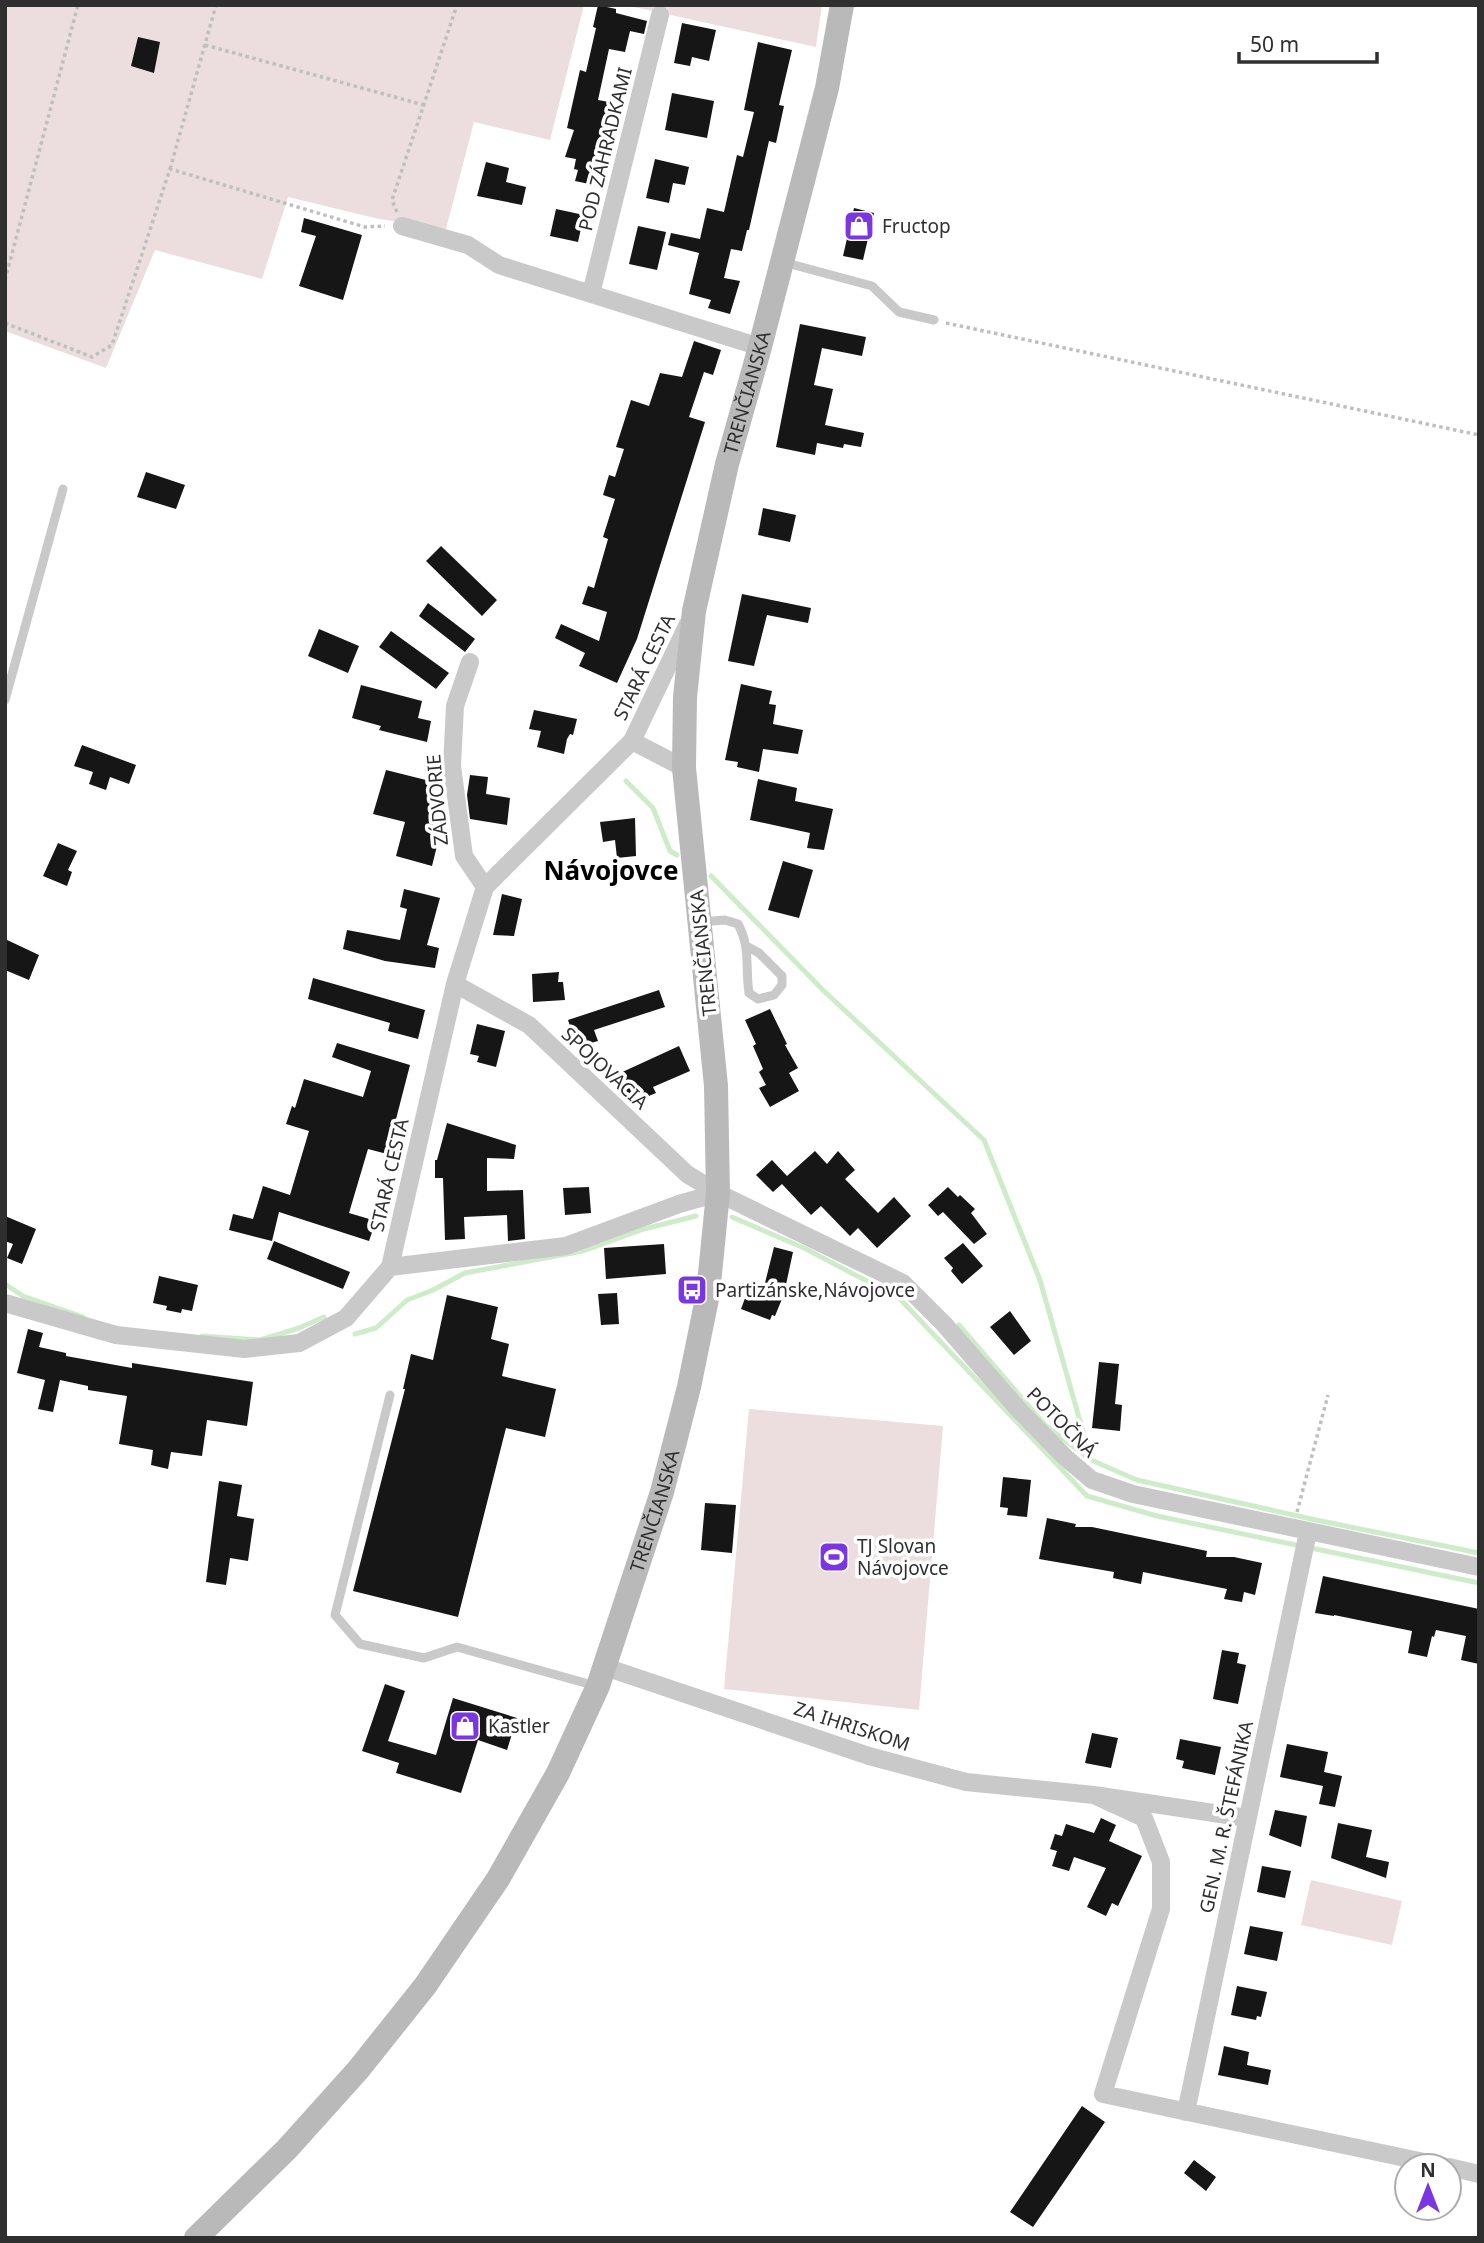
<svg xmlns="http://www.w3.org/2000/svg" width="1484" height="2243" font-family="'Noto Sans',sans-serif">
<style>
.green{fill:#ecdedf}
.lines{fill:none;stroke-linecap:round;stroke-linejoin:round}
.stream{stroke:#cfecca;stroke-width:5}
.building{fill:#161616}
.path{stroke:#bfbfbf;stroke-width:3.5;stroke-dasharray:3.5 3.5;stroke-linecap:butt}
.lane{stroke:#c9c9c9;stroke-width:9}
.street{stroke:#c9c9c9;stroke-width:18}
.secondary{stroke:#b9b9b9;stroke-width:24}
.labels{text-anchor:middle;stroke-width:7;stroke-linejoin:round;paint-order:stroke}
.street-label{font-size:19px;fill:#2f2f2f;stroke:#fff}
.poi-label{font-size:19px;fill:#2f2f2f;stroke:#fff;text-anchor:start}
.district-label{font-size:26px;font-weight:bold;fill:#000;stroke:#fff}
</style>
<rect width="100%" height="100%" fill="#fff"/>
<path class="green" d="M5,5H584L550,140L474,122L446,229L379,219L288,197L262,279L155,250L106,368L5,331Z
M625,5H822L816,47Z
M749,1409L943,1426L919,1710L724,1689Z
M1311,1880L1402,1901L1392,1945L1301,1925Z"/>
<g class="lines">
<path class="stream" d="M626,781L653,808L670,851L677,855
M711,876L824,991L984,1140L1040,1280L1091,1460
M732,1217L804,1248L899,1298L1087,1496L1157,1516L1296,1545
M5,1284L23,1296L83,1317
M959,1325L1045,1425L1091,1460L1137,1480L1316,1520L1479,1553
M355,1334L376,1328L407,1300L433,1290L465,1273L583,1251L644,1229L696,1216
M202,1336L260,1340L299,1328L324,1317
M1311,1548L1479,1583"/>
</g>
<path class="building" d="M598,5L616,9V13L647,21L644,34L630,31L625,52L609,49L598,100L609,102L598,155L602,156L594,185L575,181L578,170L574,169L576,159L565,157L574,130L567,128L580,70L586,72L596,28L593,27Z
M682,23L716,30L709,61L692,57L690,66L674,63Z
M138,37L160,42L154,73L131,66Z
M758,42L792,50L779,105L784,106L776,143L769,141L749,230H747L742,251L731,249L724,278L740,281L730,314L708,308L711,300L689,294L699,253L668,245L671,233L700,239L707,208L724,212L737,155L743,157L754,112L744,110Z
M672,93L714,101L707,138L665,130Z
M655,159L689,167L685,185L673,183L669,203L646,198Z
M486,162L509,168L506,182L526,187L522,205L477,196Z
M854,208L874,213L863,260L843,256Z
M556,209L584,215L578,242L550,236Z
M304,218L362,235L343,300L299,286L316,236L301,232Z
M638,226L666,232L657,270L629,264Z
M800,324L866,337L862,356L822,348L814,385L833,389L825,425L864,433L861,447L844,444L843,448L817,443L815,455L776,447Z
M694,341L721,350L713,375L704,372L689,417L705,422L637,639L617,683L579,666L585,653L555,638L561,624L599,641L607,612L582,604L588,586L594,588L608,539L603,537L615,499L603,495L609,475L615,477L624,449L616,447L631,400L649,406L660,373L682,377Z
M146,472L185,485L176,509L137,497Z
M763,508L796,515L790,542L758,535Z
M441,546L497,600L482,616L426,561Z
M742,594L811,608L808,623L767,615L754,666L728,661Z
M428,603L475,639L465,652L419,616Z
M319,629L359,646L348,673L308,656Z
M391,631L449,673L436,689L379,647Z
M741,684L772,691L769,704L776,705L773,724L803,730L798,754L763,749L759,772L737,767L738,762L725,760Z
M361,685L422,701L418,718L431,721L427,742L379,730L381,726L352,718Z
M534,710L577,719L573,735L570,734L567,739L564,754L537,747L541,731L529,729Z
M82,745L136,765L129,784L110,777L106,790L89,784L93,772L74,766Z
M386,770L434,782L428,812L438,814L431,844L437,846L432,866L396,856L405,822L373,814Z
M470,775L488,777L486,794L510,798L507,825L470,819L467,795Z
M758,779L797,788L795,801L833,809L824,850L807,848L810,833L750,820Z
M635,818L636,856L617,858L615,840L603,842L600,822Z
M58,843L77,851L68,870L72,872L67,886L43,876Z
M783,861L813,870L799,918L768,910Z
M404,889L440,898L427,945L439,948L435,968L385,961L343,949L347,930L400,940L407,909L400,907Z
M502,894L522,899L514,936L493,935Z
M5,939L39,955L29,980L5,970Z
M559,972L558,982H563L565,1000L533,1002L532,974Z
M313,978L425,1010L418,1039L388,1031L390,1023L308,999Z
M659,990L665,1007L594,1030L598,1041L577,1047L568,1020Z
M770,1009L787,1044L785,1045L798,1068L789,1073L799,1091L770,1107L759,1088L766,1085L759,1072L763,1069L753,1046L756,1044L745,1020Z
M477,1024L505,1031L496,1067L477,1062L479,1056L470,1054Z
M337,1043L410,1065L387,1154L368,1149L349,1213L376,1221L369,1241L279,1212L272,1241L229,1230L233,1214L253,1219L263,1186L290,1195L309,1131L286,1124L292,1106L295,1108L304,1079L363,1097L371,1071L332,1057Z
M679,1046L690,1071L653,1087L656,1093L632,1103L618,1074Z
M447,1123L516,1145L514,1159L487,1158V1191L523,1190L525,1239L508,1241L507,1215L464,1217L465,1239L445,1240L443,1178H435V1160H437Z
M815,1151L827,1164L838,1151L855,1170L845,1179L878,1213L894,1197L911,1216L877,1248L858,1228L850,1236L821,1206L811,1215L782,1184L773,1192L756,1175L772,1160L787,1176Z
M589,1187L591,1213L565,1215L563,1188Z
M948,1187L958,1197L960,1195L975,1209L971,1213L987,1234L974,1244L943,1212L938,1216L928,1205Z
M5,1216L36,1229L22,1264L7,1258L13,1244L5,1241Z
M274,1241L350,1272L343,1289L267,1259Z
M963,1243L983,1266L962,1284L951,1271L953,1268L944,1258Z
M664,1244L666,1274L606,1279L604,1248Z
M774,1247L793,1252L784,1294L775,1316L772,1315L770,1320L741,1309L751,1282L764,1287Z
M159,1276L198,1285L192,1311L182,1309L181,1313L166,1310L167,1306L153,1303Z
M617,1293L619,1324L601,1325L598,1294Z
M447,1295L498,1307L491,1339L509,1344L502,1376L556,1389L545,1437L506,1428L458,1617L353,1591L405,1389H403L411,1354L433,1360Z
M1010,1311L1031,1341L1014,1355L990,1327Z
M28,1329L43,1333L39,1347L66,1353V1356L132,1368V1363L253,1382L247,1426L207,1420L202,1456L171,1452L168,1469L151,1465L153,1450L119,1444L127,1396L88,1390V1386L60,1380L53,1412L38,1409L45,1380L17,1373Z
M1099,1362L1119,1364L1115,1404L1122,1405L1120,1431L1092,1428Z
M1003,1477L1031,1480L1027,1517L1007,1515L1008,1508L1000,1507Z
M219,1481L242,1485L237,1516L254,1519L248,1561L230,1558L226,1585L206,1582Z
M705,1503L736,1505L732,1553L701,1550Z
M1047,1518L1076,1524L1075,1527H1092L1207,1551L1206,1557H1234L1262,1563L1255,1595L1244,1592L1242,1602L1224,1599L1227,1589L1143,1572L1141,1584L1113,1578L1114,1572L1039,1559Z
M1323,1576L1479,1609V1664L1461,1660L1466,1636L1436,1630L1434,1637L1432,1636L1427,1657L1408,1653L1412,1631L1334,1615V1616L1315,1613Z
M1222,1650L1239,1653L1237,1663L1246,1665L1238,1704L1213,1699Z
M385,1684L405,1691L388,1741L436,1755L453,1698L517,1718L507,1750L478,1740L461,1793L396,1773L399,1763L362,1751Z
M1092,1733L1118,1738L1111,1768L1085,1763Z
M1180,1739L1221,1747L1215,1775L1182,1768L1184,1761L1176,1759Z
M1287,1744L1328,1752L1324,1772L1342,1776L1335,1807L1319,1804L1323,1786L1280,1777Z
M1275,1810L1307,1816L1301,1847L1269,1835Z
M1101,1818L1116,1825L1109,1841L1142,1856L1118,1906L1112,1903L1106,1916L1087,1907L1106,1868L1074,1857L1069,1871L1052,1866L1057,1851L1050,1849L1055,1834L1062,1836L1066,1824L1094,1833Z
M1338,1823L1372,1830L1366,1857L1389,1862L1386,1878L1331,1858Z
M1262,1866L1291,1871L1285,1898L1257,1892Z
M1250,1926L1283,1932L1277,1961L1244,1954Z
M1237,1986L1267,1992L1261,2017L1257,2016L1256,2020L1231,2015Z
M1224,2046L1249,2052L1247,2065L1271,2070L1268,2085L1218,2075Z
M1082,2106L1105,2122L1033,2227L1010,2212Z
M1194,2160L1216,2177L1206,2191L1184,2173Z"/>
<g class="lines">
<path class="path" d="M205,45L424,105
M170,169L216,5
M397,212L392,200L457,5
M5,280L78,5
M5,323L92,357L112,345L170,169L365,227L385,226
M946,323L1479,435
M1297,1512L1328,1395"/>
<path class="lane" d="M783,262L872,286L899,312L934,320
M5,700L63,489
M701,922L725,920L738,924C751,948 745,967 749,993L758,999L774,995L782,985V976L759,953L748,947
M390,1395L335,1615L360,1644L424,1658L457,1647L596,1686"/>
<path class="street" d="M402,226L468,245L499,265L760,347
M591,294L660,15
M470,662L455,706L452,766L464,856L485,887
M684,768L632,741L688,624
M455,984L529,1025L687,1174L718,1193L903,1283L944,1324L1019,1410L1066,1458L1092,1480L1133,1494L1479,1567
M390,1267L566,1246L679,1204L718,1193
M5,1303L116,1335L245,1349L299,1343L346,1318L390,1267L455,984L485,887L632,741
M605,1667L869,1756L966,1782L1094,1795L1247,1818
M1094,1795L1144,1818L1161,1862V1909L1103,2094L1443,2166
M1186,2112L1308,1532
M1449,2167L1479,2174"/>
<path class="secondary" id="s1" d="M196,2238L287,2149L358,2070L425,1986L498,1879L558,1773L598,1686L662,1492L689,1387L708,1294L718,1193L716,1086L684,768L685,697L694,611L727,464L760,347L827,88L842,5"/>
</g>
<defs>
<g id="shop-square" transform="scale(1.575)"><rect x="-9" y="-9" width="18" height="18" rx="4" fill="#7a36e2" stroke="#fff"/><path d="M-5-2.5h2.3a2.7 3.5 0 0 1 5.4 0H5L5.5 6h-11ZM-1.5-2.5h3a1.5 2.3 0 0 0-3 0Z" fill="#fff"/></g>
<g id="bus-square" transform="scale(1.575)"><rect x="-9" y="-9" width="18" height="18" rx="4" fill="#7a36e2" stroke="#fff"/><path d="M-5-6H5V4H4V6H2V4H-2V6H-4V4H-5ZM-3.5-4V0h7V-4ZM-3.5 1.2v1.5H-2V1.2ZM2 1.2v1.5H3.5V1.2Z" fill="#fff"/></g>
<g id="stadium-square" transform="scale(1.575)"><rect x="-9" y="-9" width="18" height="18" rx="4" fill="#7a36e2" stroke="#fff"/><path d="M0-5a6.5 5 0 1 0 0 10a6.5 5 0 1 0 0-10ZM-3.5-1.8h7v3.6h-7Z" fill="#fff"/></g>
</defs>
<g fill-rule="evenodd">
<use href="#shop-square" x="859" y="226"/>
<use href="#bus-square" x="692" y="1290"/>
<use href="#stadium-square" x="834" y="1557"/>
<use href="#shop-square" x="465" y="1726"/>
</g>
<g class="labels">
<g class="street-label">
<text transform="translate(605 149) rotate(-76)" y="7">POD ZÁHRADKAMI</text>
<text dy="7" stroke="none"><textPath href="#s1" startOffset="2006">TRENČIANSKA</textPath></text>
<text transform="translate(644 667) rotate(-64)" y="7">STARÁ CESTA</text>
<text transform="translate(437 800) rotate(-95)" y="7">ZÁDVORIE</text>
<text transform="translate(703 953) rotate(-96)" y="7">TRENČIANSKA</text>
<text transform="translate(605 1068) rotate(43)" y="7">SPOJOVACIA</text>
<text transform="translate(389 1175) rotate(-77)" y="7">STARÁ CESTA</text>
<text transform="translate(1062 1422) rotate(45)" y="7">POTOČNÁ</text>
<text dy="7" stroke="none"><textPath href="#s1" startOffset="872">TRENČIANSKA</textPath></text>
<text transform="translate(852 1726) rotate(18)" y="7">ZA IHRISKOM</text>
<text transform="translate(1226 1817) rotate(-78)" y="7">GEN. M. R. ŠTEFÁNIKA</text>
</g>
<g class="poi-label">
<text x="882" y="233">Fructop</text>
<text x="715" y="1297">Partizánske,Návojovce</text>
<text x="857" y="1553">TJ Slovan<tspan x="857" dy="22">Návojovce</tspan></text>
<text x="488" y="1733">Kastler</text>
</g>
<g class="district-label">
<text x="611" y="880">Návojovce</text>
</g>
</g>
<rect width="1484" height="2243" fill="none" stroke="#2f2f2f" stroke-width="14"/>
<g transform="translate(1428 2187)"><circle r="33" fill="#ffffff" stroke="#acacac" stroke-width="2"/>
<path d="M0-5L12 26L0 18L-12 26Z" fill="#7a36e2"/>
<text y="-10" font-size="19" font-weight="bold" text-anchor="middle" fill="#2f2f2f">N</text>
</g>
<path d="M1239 52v10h138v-10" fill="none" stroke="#2f2f2f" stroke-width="3.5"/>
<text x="1250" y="52" font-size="21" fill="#2f2f2f" stroke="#ffffff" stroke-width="5" paint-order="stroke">50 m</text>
</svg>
